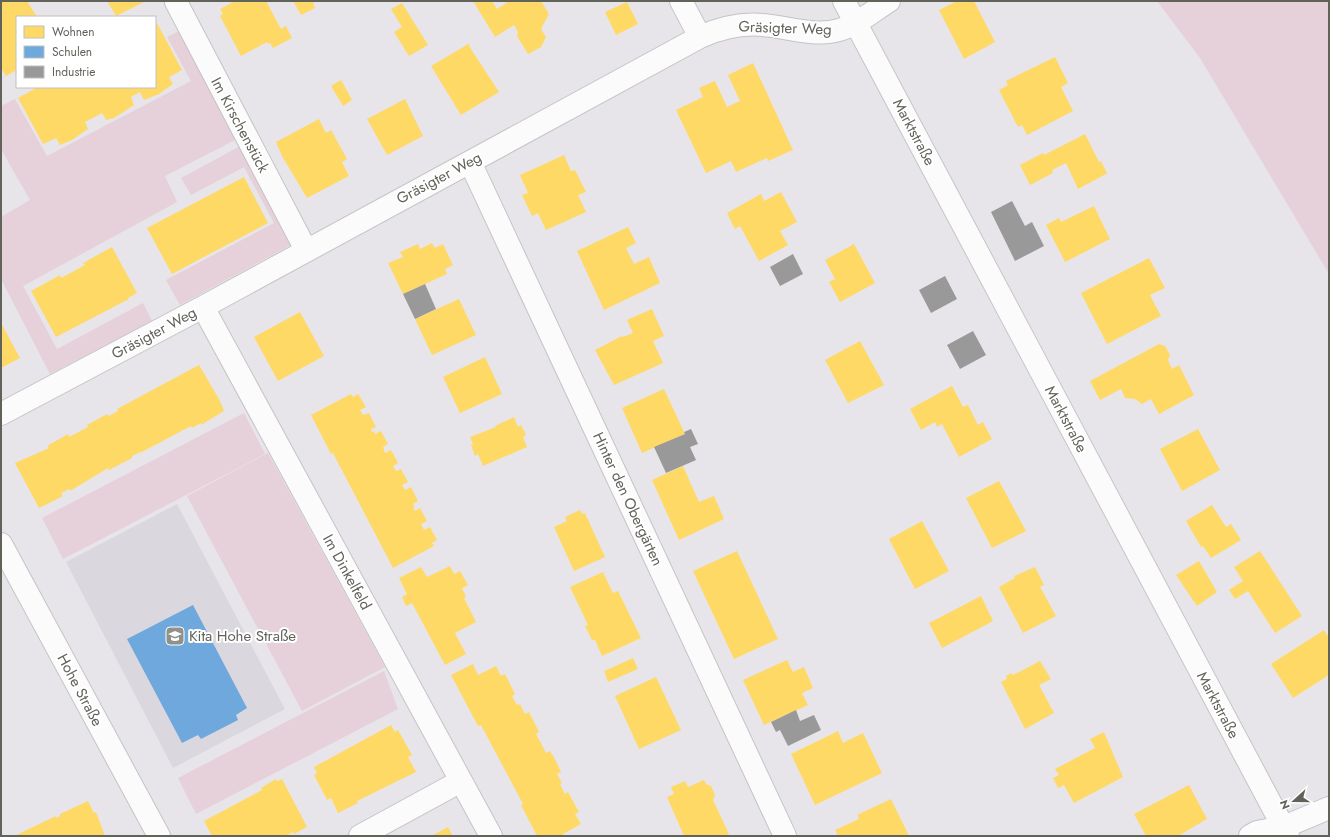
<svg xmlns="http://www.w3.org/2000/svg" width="1330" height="837" font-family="Jost,sans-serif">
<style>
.education{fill:#dad7df}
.green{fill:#e6d0da}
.homes{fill:#ffd966}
.schools{fill:#6fa8dc}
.industry{fill:#999}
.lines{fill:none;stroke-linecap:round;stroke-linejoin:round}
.street-casing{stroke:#c3c4c3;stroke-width:24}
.secondary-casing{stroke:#c5c5c5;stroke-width:24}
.street{stroke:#fbfbfc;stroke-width:22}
.secondary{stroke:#fbfbfc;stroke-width:22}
.labels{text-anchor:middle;stroke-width:4;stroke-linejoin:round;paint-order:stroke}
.street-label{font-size:15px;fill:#61635b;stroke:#fff}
.poi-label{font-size:15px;fill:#61635b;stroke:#fff;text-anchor:start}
</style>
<rect width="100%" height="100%" fill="#e7e5ea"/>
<path class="education" d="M177,504L285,709L173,768L66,562Z"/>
<path class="green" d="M1157,1H1329V274L1200,58Z
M183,29L239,138L165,176L177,202L23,286L57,349L143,303L152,321L50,374L1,279V217L30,200L1,149V106L15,99L47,156L191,81L167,37Z
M246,143L298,241L180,305L166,280L274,223L244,167L191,195L181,178Z
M244,413L265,454L63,559L42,518Z
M268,453L385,667L302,711L187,496Z
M384,671L398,709L196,814L178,778Z"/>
<path class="homes" d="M1,1H27L37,17H17V70L6,76L1,68Z
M107,1H146L116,16Z
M235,1H266L281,29L286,26L292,38L273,48L270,43L268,44L267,42L241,56L220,16L223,14L220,9Z
M293,1H317L313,3L315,8L301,15Z
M473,1H492L497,9L509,1H541L549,14L541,29L546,37L541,47L528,54L517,36L518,32L514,25L495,37Z
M957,1H974L995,42L964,59L939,10Z
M627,2L638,24L616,35L605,12Z
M402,3L428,45L409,56L394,32L402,27L391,9Z
M157,23L182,70L169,77L173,84L159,94L144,100L140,92L131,97L134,105L114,118L106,120L102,113L85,122L88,129L72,140L60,145L56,138L43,144L18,98L38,87H155V24Z
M470,43L469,46L499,92L461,115L431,66Z
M1055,57L1068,83L1061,87L1073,111L1027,135L1022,125L1018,127L999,90L1008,85L1006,81Z
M753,63L793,150L768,161L767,158L736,172L731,161L706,173L676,110L703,97L699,88L715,81L727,107L740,101L728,75Z
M341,80L352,100L343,106L331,86Z
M405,99L423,136L387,155L367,119Z
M319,119L326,133L331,130L347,159L342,162L349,176L307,198L282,156L276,142Z
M1085,134L1099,162L1101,161L1107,173L1106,174L1078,189L1066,163L1052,170L1053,173L1030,185L1020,165L1043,153L1044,155Z
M564,155L571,171L575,170L586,192L578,195L586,212L546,230L538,213L532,216L522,195L528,193L520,175Z
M244,177L268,223L172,274L147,228Z
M781,192L797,222L780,231L788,245L759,261L740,226L735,229L727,213L761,194L764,201Z
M1094,206L1110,239L1065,262L1046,225L1059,218L1061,222Z
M628,227L636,243L626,248L634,264L649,257L660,283L604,310L577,251Z
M432,243L435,248L443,244L453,265L445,269L447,274L403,294L388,263L403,257L400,252L418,244L420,249Z
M854,244L875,283L840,302L829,282L835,279L825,260Z
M112,247L137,293L128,298L129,299L56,337L31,291L60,275L61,278L85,265L83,263Z
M1149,258L1165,288L1150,295L1161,316L1107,344L1081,293Z
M459,299L476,335L432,355L415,319Z
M652,309L664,336L653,341L663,363L614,385L595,350L622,336L623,337L633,333L627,320Z
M300,312L324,356L278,381L254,337Z
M1,323L20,358L1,368Z
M860,341L884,385L848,403L825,360Z
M1159,344L1165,346L1170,355L1168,360L1172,369L1179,365L1194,395L1159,414L1151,399L1142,404L1135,399L1125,398L1121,389L1100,400L1090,381Z
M485,357L502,394L460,413L443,377Z
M199,365L219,399L224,411L201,425V423L192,428L191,426L140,453V452L132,456V458L109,470L108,468L70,491V489L61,493L63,496L39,508L15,463L49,448L47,446L68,434L69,437L88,427L87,425L107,414L109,416L118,411L117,409Z
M952,386L963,407L968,405L978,425L983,422L992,439L959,457L942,424L937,427L935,422L921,430L910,409Z
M664,389L685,434L642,453L622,408Z
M351,394L353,397L358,394L366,407L360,410L363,415L369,413L376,427L371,429L372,432L374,431L375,434L381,431L388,444L383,447L385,453L391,450L398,463L393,466L396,471L401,469L408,482L402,485L405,490L411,487L418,501L413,504L415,507L413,508L415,511L420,508L427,521L421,524L424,530L430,527L437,540L432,543L434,546L393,568L333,453L331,454L311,415Z
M514,417L518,427L521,425L526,435L523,437L527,447L483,466L478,454L475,456L471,445L473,444L470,437L496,427L495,426Z
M1198,429L1220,470L1182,491L1160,449Z
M683,466L699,502L714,496L724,519L679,540L652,480Z
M999,481L1026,531L992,548L966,498Z
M1212,505L1226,527L1231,524L1241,540L1211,558L1203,546L1201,547L1186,521Z
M580,510L582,514L585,513L605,557L574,571L554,527L567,521L565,517Z
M922,521L949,571L915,589L889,539Z
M737,551L778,639L734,659L693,571Z
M1260,551L1302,616L1275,633L1248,591L1235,599L1229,590L1243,581L1234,567Z
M1199,561L1217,592L1197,606L1176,575Z
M450,566L454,574L460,571L468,585L462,588L466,597L464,598L476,622L455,633L466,654L445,665L412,603L406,606L402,597L407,594L399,578L421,567L427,577Z
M1035,567L1044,585L1040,587L1056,616L1023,633L999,587L1015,578L1014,576Z
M603,572L613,593L618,591L641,638L602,656L595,640H592L585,626L588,625L570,587Z
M981,596L993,621L942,648L929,623Z
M1324,630L1329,638V675L1293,698L1271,664Z
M633,658L638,669L608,682L604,671Z
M787,660L793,672L804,667L813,688L802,693L808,705L764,725L743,680Z
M1040,661L1051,679L1039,685L1054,713L1025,729L1001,682L1007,679L1006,676L1011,673L1013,675Z
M473,664L478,675L496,666L501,676L505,674L515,694L512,696L517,705L520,704L525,714L529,712L539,732L536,734L546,753L550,751L556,761L561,772L557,774L562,783L560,784L565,794L568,792L579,812L575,814L581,824L563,834L564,836H537L521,805L523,804L481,725L478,726L451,675Z
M656,677L681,730L639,749L615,696Z
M391,725L395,732L398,730L412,755L408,757L416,772L357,801L358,803L338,813L331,798L327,800L314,775L317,773L314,767Z
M838,731L843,743L863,733L882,773L815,805L791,754Z
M1104,732L1123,777L1074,803L1064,785L1058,788L1053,778L1059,775L1055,769L1095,748L1090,739Z
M276,779L277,781L282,779L307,827L294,834L293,832L286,836H212L204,821L262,790L261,788Z
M704,780L706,784L711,786L715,795L713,800L729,834L724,836H684L667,797L674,794L671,787L685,781L688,787Z
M1189,785L1207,819L1178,836H1146L1134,814Z
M891,799L909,836H838L835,830L859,819L857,815Z
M88,801L94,813L96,812L105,836H14L56,816L57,818L60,816V814Z
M448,827L453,836H431Z"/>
<path class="schools" d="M193,605L247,708L236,715L238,720L201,739L198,735L182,743L127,639Z"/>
<path class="industry" d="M1012,201L1025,226L1032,222L1044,246L1015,261L991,212Z
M793,254L803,274L780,286L770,267Z
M945,276L957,299L931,313L919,290Z
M425,284L436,309L415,319L403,294Z
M973,331L986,355L960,369L947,345Z
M691,429L698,444L690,447L696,460L666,473L654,447L685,434L684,432Z
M796,710L800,721L814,715L821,730L788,746L780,730L776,732L771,722Z"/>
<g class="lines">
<g class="street-casing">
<path id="street" d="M178,1L176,2L306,250
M681,1L700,37
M470,162L785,836
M203,307L491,836
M1,414L203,307L700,37C720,28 740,23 763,25C787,27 815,37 839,30C857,25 873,11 889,1
M1,544L159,836
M360,836L461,781
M1250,836L1257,832L1284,827L1329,808"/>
</g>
<g class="secondary-casing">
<path id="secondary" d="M844,1L1288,836"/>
</g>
<use href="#street" class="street"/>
<use href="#secondary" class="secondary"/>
</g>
<defs>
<g id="school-square" transform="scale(1)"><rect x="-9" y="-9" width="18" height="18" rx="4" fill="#90908d" stroke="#fff"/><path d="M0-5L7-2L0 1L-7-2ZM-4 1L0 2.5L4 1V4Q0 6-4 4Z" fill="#fff"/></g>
</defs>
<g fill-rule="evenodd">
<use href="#school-square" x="175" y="636"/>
</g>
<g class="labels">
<g class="street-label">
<text transform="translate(785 28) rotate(2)" y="5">Gräsigter Weg</text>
<text transform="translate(240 125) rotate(62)" y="5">Im Kirschenstück</text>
<text transform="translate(914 132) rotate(62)" y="5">Marktstraße</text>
<text transform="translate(439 178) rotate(-28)" y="5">Gräsigter Weg</text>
<text transform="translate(154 333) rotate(-28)" y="5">Gräsigter Weg</text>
<text transform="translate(1066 419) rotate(62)" y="5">Marktstraße</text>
<text transform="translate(628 499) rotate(65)" y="5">Hinter den Obergärten</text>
<text transform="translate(347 572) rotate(61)" y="5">Im Dinkelfeld</text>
<text transform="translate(80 690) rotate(62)" y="5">Hohe Straße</text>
<text transform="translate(1218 705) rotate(62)" y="5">Marktstraße</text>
</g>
<g class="poi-label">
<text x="189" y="641">Kita Hohe Straße</text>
</g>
</g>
<rect width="1330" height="837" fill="none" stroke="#61635b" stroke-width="4"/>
<rect x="16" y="16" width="140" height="72" fill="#ffffff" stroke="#c0c1bd"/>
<rect x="24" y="26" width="20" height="12" fill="#ffd966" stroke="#c0c1bd"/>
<text x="52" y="36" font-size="12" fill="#61635b">Wohnen</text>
<rect x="24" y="46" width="20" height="12" fill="#6fa8dc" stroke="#c0c1bd"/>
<text x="52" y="56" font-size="12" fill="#61635b">Schulen</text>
<rect x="24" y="66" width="20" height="12" fill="#999999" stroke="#c0c1bd"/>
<text x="52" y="76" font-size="12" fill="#61635b">Industrie</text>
<g transform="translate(1294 801) rotate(249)" stroke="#ffffff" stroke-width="3" paint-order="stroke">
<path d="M0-3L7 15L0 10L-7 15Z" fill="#61635b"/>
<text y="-6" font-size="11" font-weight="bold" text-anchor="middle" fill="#61635b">N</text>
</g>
</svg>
